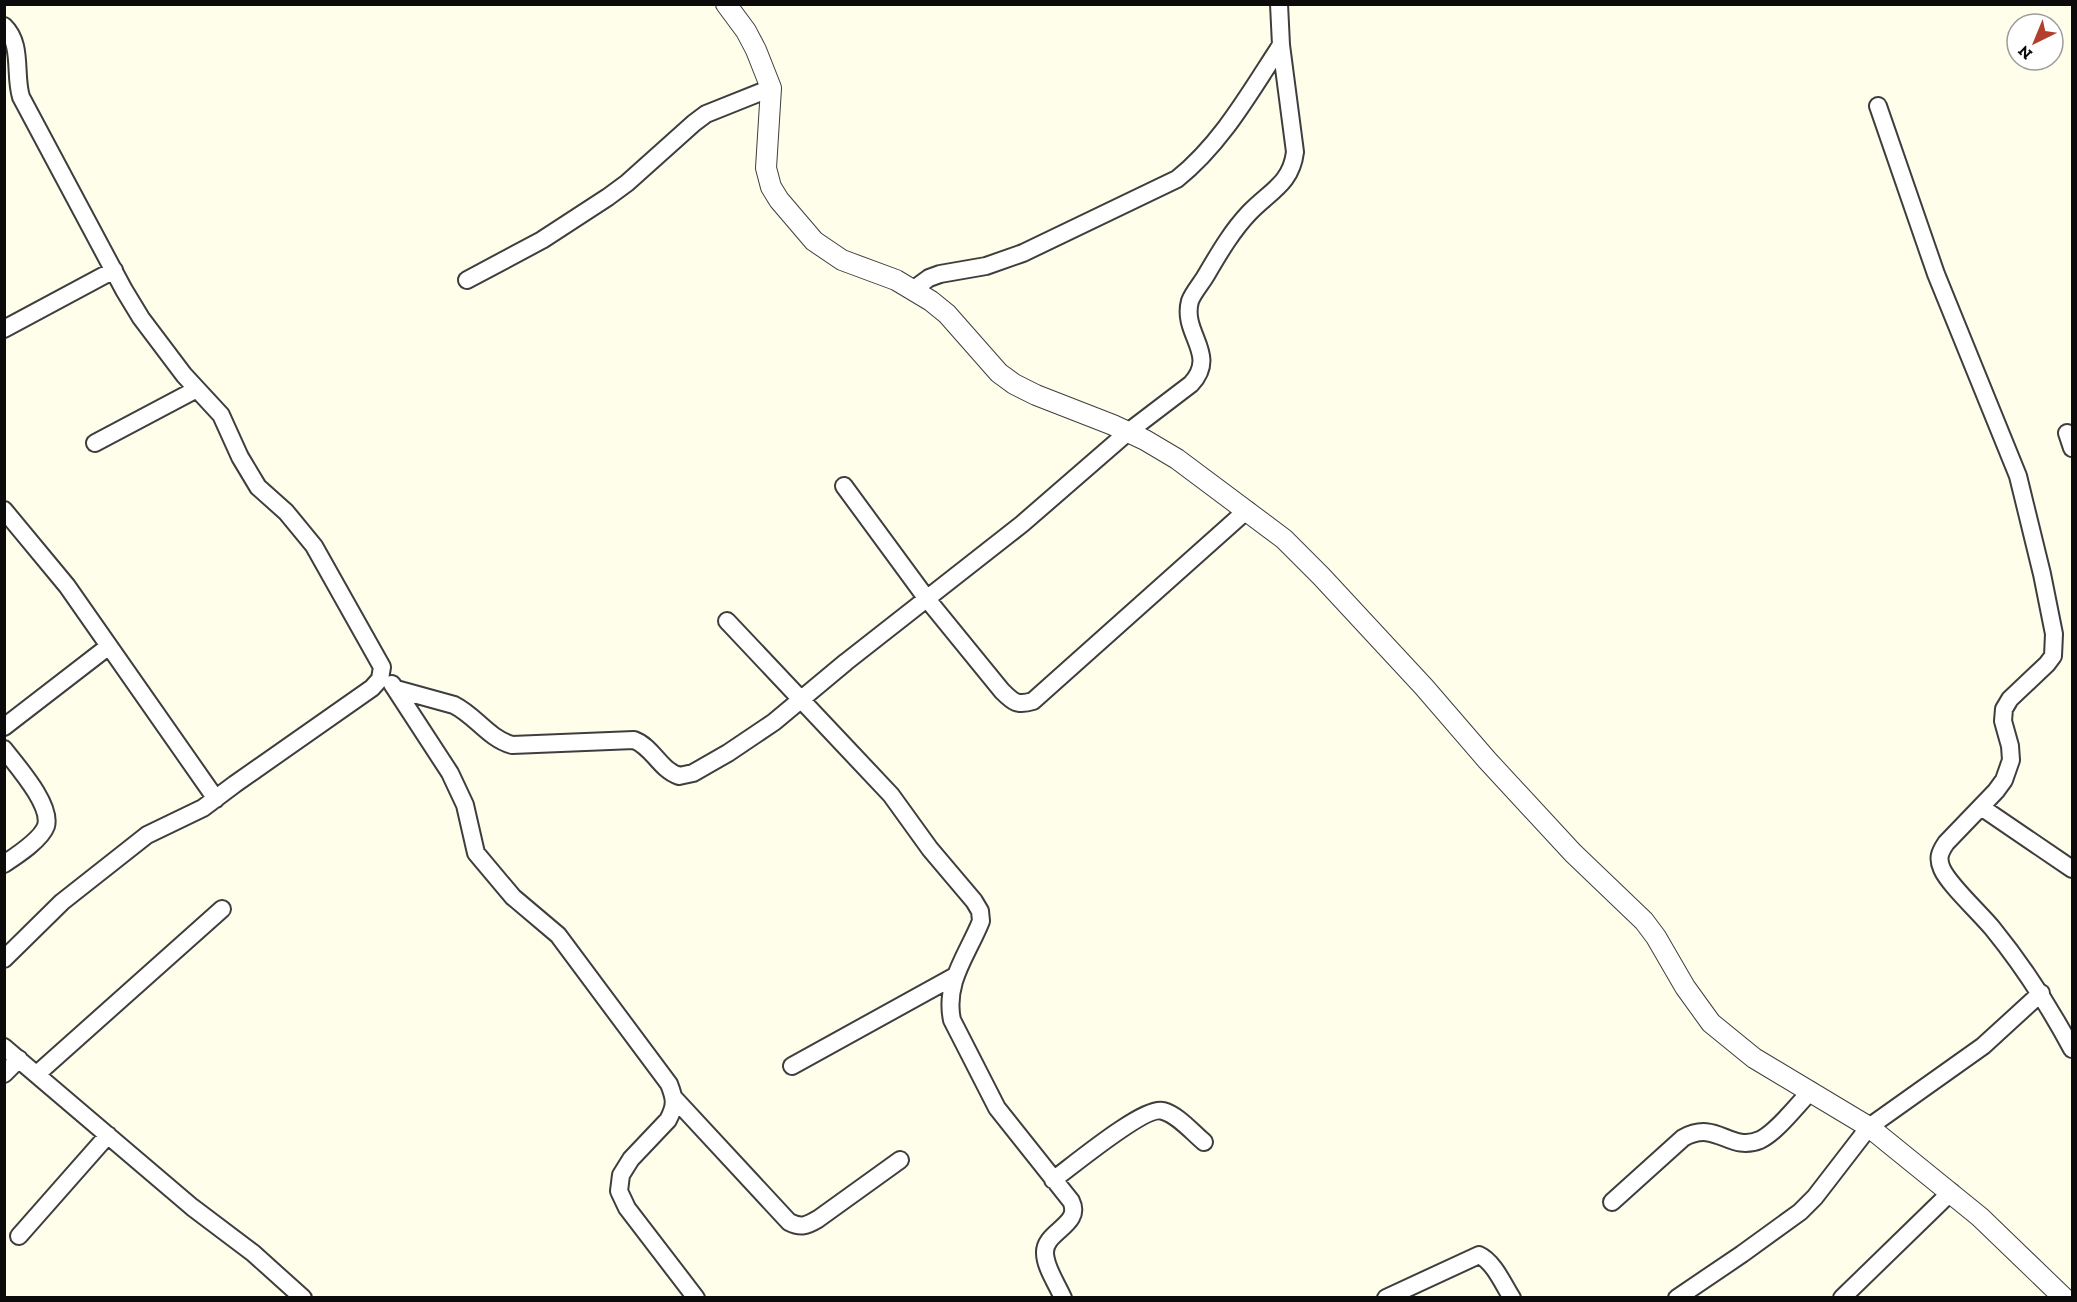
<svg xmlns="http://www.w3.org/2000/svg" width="2077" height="1302" font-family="'Zilla Slab',serif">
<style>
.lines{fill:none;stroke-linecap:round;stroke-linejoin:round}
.minor-casing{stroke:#3e3e3e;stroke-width:20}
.tertiary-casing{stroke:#3e3e3e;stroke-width:22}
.minor{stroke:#fff;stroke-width:16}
.tertiary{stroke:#fff;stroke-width:20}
</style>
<rect width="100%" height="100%" fill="#fefeea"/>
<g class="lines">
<g class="minor-casing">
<path id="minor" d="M4,26C23,44 14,74 21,97L124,290L141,318L184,375L221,415L240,457L258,487L286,512L314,546L382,667L380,679L372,688L235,784L203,808L147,835L62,902L4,959
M1878,106L1936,274L2018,476L2042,574L2054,634L2053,656L2047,664L2010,699L2004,709L2003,721L2010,746L2011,760L2004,780L1996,791L1946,843C1940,852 1937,858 1942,869C1949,885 1980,913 1993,929C2023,966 2049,1006 2072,1049
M467,280L542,240L608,197L627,183L694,123L706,114L771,88
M914,289L929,278L940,274L986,266L1023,253L1177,179C1222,143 1250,92 1281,45
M4,329L114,270
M2067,433L2072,448
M95,443L197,389
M844,486L927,599L1002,691C1013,702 1017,706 1033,701L1247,510
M4,510L67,586L216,799
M727,621L891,795L930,849L974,901L980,911L981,921C968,954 944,982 952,1020L997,1108L1071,1201C1083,1225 1044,1231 1045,1253C1045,1267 1057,1284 1063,1298
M392,684L450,773L465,805L476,853L513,897L558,935L669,1084C675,1099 676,1105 668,1120L631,1159L621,1175L619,1191L627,1208L696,1298
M396,689L454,705C476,716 488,738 512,745L634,740C653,747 659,769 679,776L693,773L728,753L774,722L846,662L1022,524L1128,432L1191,384C1219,354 1181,334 1190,301C1193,293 1200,285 1205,277C1218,255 1231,232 1249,213C1270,191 1291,184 1295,152L1281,45L1279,4
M4,727L109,646
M4,749C17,766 52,805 46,826C41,840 16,856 4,864
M1981,807L2072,869
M4,1047L192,1207L253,1253L303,1298
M792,1066L955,976
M4,1074L19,1059
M37,1074L222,909
M675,1099L789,1222C801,1228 806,1226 818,1219L900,1160
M1053,1180C1071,1167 1145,1105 1163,1111C1178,1115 1192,1132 1204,1142
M1612,1202L1683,1138C1717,1119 1729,1153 1760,1140C1777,1132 1797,1105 1811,1091
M19,1236L108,1135
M1386,1298L1479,1255C1494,1262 1503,1284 1512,1298
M1677,1298L1742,1254L1800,1212L1815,1197L1869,1127L1983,1046L2041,993
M1842,1298L1951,1192"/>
</g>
<g class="tertiary-casing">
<path id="tertiary" d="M726,4L746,31L756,50L771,88L766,168L771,187L779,200L814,241L842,260L896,280L931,301L947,314L999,373L1014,384L1036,395L1113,425L1145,440L1177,459L1284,539L1321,576L1424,687L1487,760L1573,853L1644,921L1656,937L1685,987L1711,1023L1754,1058L1869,1127L1980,1217L2064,1298"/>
</g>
<use href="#minor" class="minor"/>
<use href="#tertiary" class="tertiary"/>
</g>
<rect width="2077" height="1302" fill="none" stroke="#0b0b0b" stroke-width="12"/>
<g transform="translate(2035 42) rotate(223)"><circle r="28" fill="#ffffff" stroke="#9d9d9d" stroke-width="1.5"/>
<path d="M0-4.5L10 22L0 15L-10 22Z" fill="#b23e2c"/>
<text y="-9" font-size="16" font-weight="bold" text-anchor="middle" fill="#0b0b0b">N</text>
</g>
</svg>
